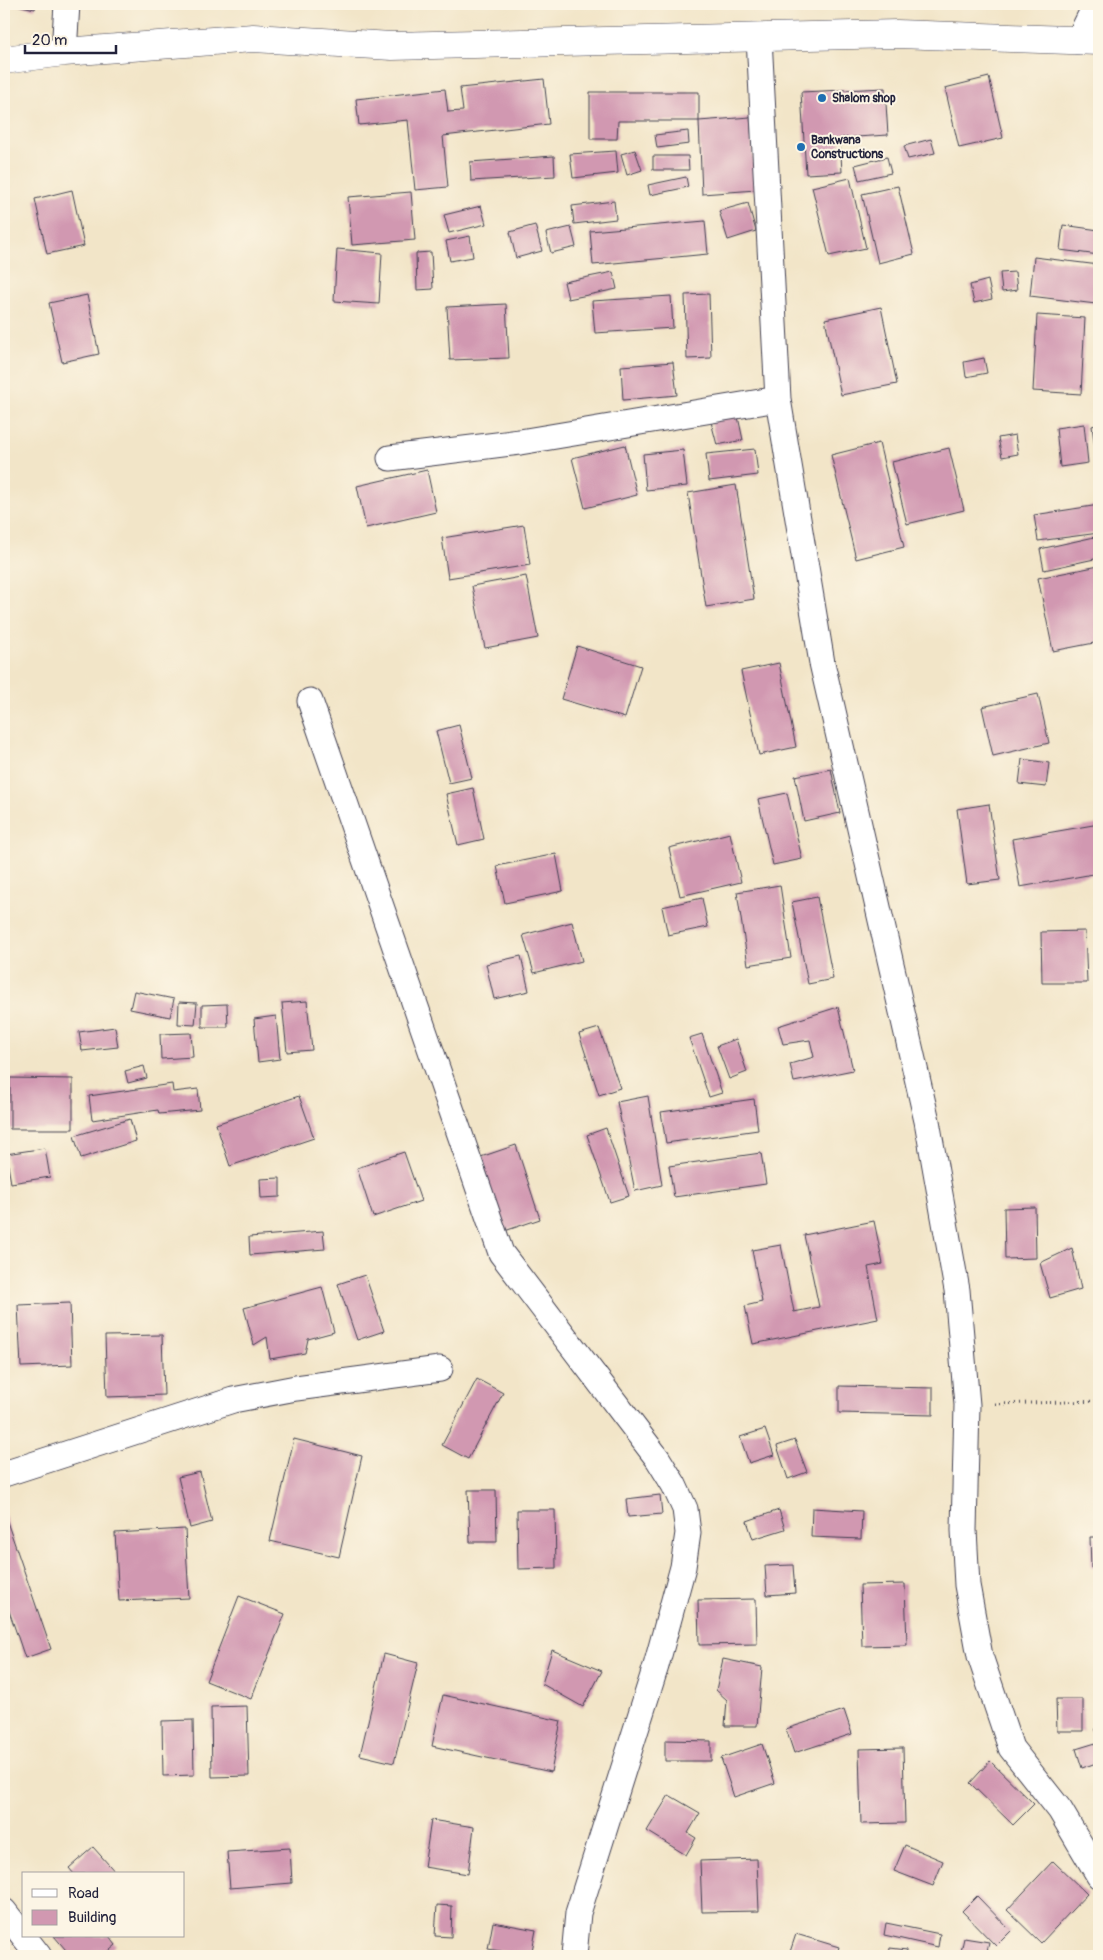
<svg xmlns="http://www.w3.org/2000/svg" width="1103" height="1960" font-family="Pangolin,sans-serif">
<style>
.building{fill:#d198b1}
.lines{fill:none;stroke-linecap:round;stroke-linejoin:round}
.minor-casing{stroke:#413f50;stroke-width:27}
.tertiary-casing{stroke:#413f50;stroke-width:29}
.path{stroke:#413f50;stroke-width:3;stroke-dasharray:1 4;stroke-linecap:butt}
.minor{stroke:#fff;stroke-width:25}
.tertiary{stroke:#fff;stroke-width:28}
.poi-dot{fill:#1f6fb2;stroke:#fcf5e5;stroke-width:2}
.labels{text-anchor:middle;stroke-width:4;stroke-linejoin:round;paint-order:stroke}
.poi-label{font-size:12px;font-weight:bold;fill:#22223b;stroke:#fcf5e5;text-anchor:start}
</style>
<rect width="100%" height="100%" fill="#fcf5e5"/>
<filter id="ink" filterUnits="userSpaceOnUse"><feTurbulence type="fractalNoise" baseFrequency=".02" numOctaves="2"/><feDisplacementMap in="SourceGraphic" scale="10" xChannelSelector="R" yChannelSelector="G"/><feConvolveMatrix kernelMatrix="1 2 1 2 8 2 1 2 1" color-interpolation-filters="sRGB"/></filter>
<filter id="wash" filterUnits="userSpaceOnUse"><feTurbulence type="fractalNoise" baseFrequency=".0096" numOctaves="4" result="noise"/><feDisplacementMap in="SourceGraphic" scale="20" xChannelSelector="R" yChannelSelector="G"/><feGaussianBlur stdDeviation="1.12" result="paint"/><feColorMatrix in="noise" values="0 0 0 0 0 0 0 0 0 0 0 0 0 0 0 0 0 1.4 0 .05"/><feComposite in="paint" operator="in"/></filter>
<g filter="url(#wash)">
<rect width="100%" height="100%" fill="#f2e5c8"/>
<g id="blocks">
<path class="building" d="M12,4H36L35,9Z
M989,77L1003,138L959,148L945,88Z
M544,79L549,124L443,136L448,187L415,190L408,120L359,125L356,99L445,89L448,112L463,111L460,88Z
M885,88L888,135L840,138L842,172L806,174L801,92Z
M590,92H699V121L750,117L756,190L702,194L699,121H618L617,139H590Z
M688,131L689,144L657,148L655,135Z
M931,139L935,153L908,159L904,146Z
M635,150L642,170L627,175L621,154Z
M616,151L618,173L573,178L570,154Z
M554,156L555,176L471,181L470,162Z
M653,156H688L689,170H653Z
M887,157L891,173L859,180L855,165Z
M686,177L688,187L650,195L648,185Z
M850,178L866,248L829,256L812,187Z
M898,186L914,254L878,263L862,194Z
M72,190L84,246L47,254L35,199Z
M411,192L415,240L352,245L348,197Z
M614,201L616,219L574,224L572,206Z
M748,203L756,231L728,240L719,211Z
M481,206L486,224L449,233L444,215Z
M705,221L708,254L593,265L590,231Z
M535,225L542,251L516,258L510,232Z
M1063,225L1099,230V255L1060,250Z
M571,227L576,247L551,253L546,233Z
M470,236L473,257L450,261L446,241Z
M337,249L382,253L379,304L334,301Z
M431,252L433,289L417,290L416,253Z
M1034,257L1099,265L1096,304L1030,296Z
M613,272L617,289L568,299L564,282Z
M1015,272L1017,290L1002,292L1000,273Z
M988,280L992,299L974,303L970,285Z
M709,294L711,358L687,359L685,295Z
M87,295L99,354L62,362L49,303Z
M671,296L673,328L595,333L592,301Z
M506,304L509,358L450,360L447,307Z
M881,307L897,384L841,395L825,319Z
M1037,315L1085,318L1081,394L1033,391Z
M984,358L987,373L966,377L964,362Z
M673,362L677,395L623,400L621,366Z
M737,412L743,440L717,445L710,418Z
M1084,424L1088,463L1060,467L1056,428Z
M1099,424V461L1097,462L1092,426Z
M1015,435L1018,454L1002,457L998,438Z
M879,443L904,547L856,559L831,455Z
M625,445L637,495L585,508L572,458Z
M949,448L964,510L907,524L892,462Z
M755,449L758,475L709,481L706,454Z
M683,450L687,486L646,490L643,454Z
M427,470L436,512L366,528L357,486Z
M736,485L754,599L706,607L688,493Z
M1099,505V533L1038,541L1034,515Z
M524,525L530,565L448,578L442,538Z
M1099,536V558L1044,570L1040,549Z
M1099,566V642L1053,651L1038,578Z
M526,576L538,638L485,648L472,586Z
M577,646L641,666L625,718L561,699Z
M779,663L796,747L759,755L741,671Z
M1038,694L1049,743L993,756L982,707Z
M459,725L472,778L449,783L436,731Z
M1022,759L1049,763L1046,787L1019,784Z
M831,769L840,813L804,821L795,776Z
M473,788L484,839L458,845L446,794Z
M787,793L802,859L773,865L758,799Z
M989,804L1000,880L967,884L957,809Z
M1099,824V873L1020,887L1012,839Z
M730,833L741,882L680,896L669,848Z
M556,854L563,891L505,903L497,866Z
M780,885L791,958L748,965L737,892Z
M817,897L833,979L808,984L792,902Z
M702,898L708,927L668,935L662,907Z
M572,922L582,961L534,973L523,935Z
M1085,931L1087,983H1042L1041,932Z
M521,956L529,991L494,999L486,964Z
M134,991L174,999L170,1017L130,1009Z
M307,1001L312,1050L287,1052L282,1003Z
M179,1002L197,1003L195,1025L178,1024Z
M227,1004L228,1027H202V1005Z
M838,1007L853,1070L794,1082L790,1064L814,1057L810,1040L783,1044L778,1026Z
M276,1016L280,1059L258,1062L254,1019Z
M115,1027L118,1047L82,1051L79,1032Z
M599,1028L620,1088L599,1095L579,1034Z
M191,1033L193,1057L161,1059L160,1034Z
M702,1034L722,1093L709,1097L689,1038Z
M736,1039L747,1072L729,1079L717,1046Z
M144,1066L147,1078L128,1083L125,1071Z
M10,1078L73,1079V1129H10Z
M172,1084L173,1092L198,1089L200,1110L159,1114L158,1110L92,1120L89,1096Z
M299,1096L314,1138L230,1166L216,1124Z
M648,1096L662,1185L635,1191L617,1102Z
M754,1099L758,1130L666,1143L661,1112Z
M130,1119L136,1141L81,1158L74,1136Z
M606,1128L629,1196L610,1202L587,1135Z
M516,1145L540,1219L487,1237L463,1163Z
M45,1148L50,1177L11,1183L6,1154Z
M404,1152L421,1201L373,1217L357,1168Z
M761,1153L766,1184L674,1197L669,1166Z
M280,1178V1197L261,1198L260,1179Z
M1035,1207L1036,1258L1005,1259L1004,1208Z
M874,1221L883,1264L868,1267L878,1319L753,1344L745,1306L762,1302L752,1250L781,1245L794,1312L819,1307L804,1235Z
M323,1231L325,1249L250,1255L249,1237Z
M1072,1248L1081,1289L1050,1298L1040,1263Z
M365,1275L384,1331L357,1340L338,1284Z
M322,1287L334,1332L308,1339L305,1353L270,1359L267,1337L254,1345L244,1308Z
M70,1303L72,1365L21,1367L18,1305Z
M162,1335L164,1395L107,1397L105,1336Z
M477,1379L503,1393L468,1459L442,1445Z
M839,1386L933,1388V1415L839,1413Z
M765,1429L774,1455L749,1463L740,1437Z
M294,1439L362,1456L339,1557L270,1541Z
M795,1440L807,1472L788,1479L777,1446Z
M200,1472L212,1522L190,1528L178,1477Z
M468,1490H496L497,1542H470Z
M660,1495L662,1514L628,1517L626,1499Z
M812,1508L862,1511L861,1539L811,1537Z
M517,1510H555L556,1568L518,1569Z
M779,1510L785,1529L753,1539L747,1521Z
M4,1513L51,1649L25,1658L4,1596Z
M185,1529L189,1598L119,1601L115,1533Z
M1090,1537H1099V1568H1091Z
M793,1565L795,1593L767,1595L765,1566Z
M905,1584L907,1645L862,1646L860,1585Z
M239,1596L285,1614L251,1699L206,1681Z
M756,1599L757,1644L699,1645L698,1600Z
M552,1650L602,1671L583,1707L542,1684Z
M384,1654L418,1663L394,1763L360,1755Z
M723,1659L762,1667L757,1726H725L727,1700L716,1690Z
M443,1695L561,1721L551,1772L432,1746Z
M1056,1699H1083V1731H1057Z
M247,1706L249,1776L212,1777L211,1707Z
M844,1710L852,1734L794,1753L786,1729Z
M193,1720L194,1775L163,1776L162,1721Z
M1099,1727V1739L1095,1728Z
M665,1740L711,1741V1761H665Z
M1099,1742V1762L1082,1768L1076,1749Z
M762,1744L775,1783L734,1797L721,1758Z
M903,1748L905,1823L861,1824L859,1749Z
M990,1761L1034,1804L1013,1825L970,1783Z
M669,1795L700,1813L688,1833L696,1838L686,1855L647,1831Z
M431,1820L474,1827L468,1874L424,1867Z
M905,1845L943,1861L933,1886L894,1871Z
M93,1847L117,1874H74L69,1868Z
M290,1848L292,1883L230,1888L227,1852Z
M757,1859L759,1911L702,1912L700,1861Z
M1053,1861L1087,1894L1041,1943L1007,1910Z
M977,1896L1011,1931L996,1946L962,1911Z
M437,1905L452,1906L451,1937L435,1936Z
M493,1922L536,1930L531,1956L488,1949Z
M886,1923L940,1934L938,1947L884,1935Z
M796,1934L839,1947L836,1956H802L790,1952Z
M54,1936H109L116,1945L103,1956H71Z
M964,1938L989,1942L986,1956H960Z
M890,1948L907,1950L906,1956H889Z"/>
</g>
</g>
<g filter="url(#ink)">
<use href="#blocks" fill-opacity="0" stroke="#413f50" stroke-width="1"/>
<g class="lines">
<g class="minor-casing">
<path id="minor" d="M759,38L778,399L822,663L927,1121L957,1290L967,1405L964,1530L967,1585L980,1656L1011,1748L1060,1810L1099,1876
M1078,41L1096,4
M64,52L67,4
M390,458L520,442L778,399
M310,701L501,1253L658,1459L674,1485L685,1509L688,1533L683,1567L656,1666L578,1913L574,1956
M4,1474L233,1400L296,1388L440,1369
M4,1911L39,1956"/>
</g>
<g class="tertiary-casing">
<path id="tertiary" d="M4,60L64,52L253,38L392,46L897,34L1099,41"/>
</g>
<path class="path" d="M995,1404L1099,1401"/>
<use href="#minor" class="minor"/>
<use href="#tertiary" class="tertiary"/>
</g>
</g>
<g class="poi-dot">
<circle cx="822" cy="98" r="5"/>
<circle cx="801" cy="147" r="5"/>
</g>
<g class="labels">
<g class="poi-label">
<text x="832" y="102">Shalom shop</text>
<text x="811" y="144">Bankwana<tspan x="811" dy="14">Constructions</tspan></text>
</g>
</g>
<rect width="1103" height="1960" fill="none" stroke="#fcf5e5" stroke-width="20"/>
<rect x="22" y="1872" width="162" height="65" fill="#fcf5e5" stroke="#a5a1a1"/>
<rect x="32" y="1889" width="25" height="8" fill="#ffffff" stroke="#a5a1a1"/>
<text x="68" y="1898" font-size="15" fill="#22223b">Road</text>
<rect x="32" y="1910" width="25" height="15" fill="#d198b1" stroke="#a5a1a1"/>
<text x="68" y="1922" font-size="15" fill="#22223b">Building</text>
<path d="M25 45v8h91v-8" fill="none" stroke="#22223b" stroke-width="2.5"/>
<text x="32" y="45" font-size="15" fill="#22223b" stroke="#fcf5e5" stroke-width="4" paint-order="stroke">20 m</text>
</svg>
